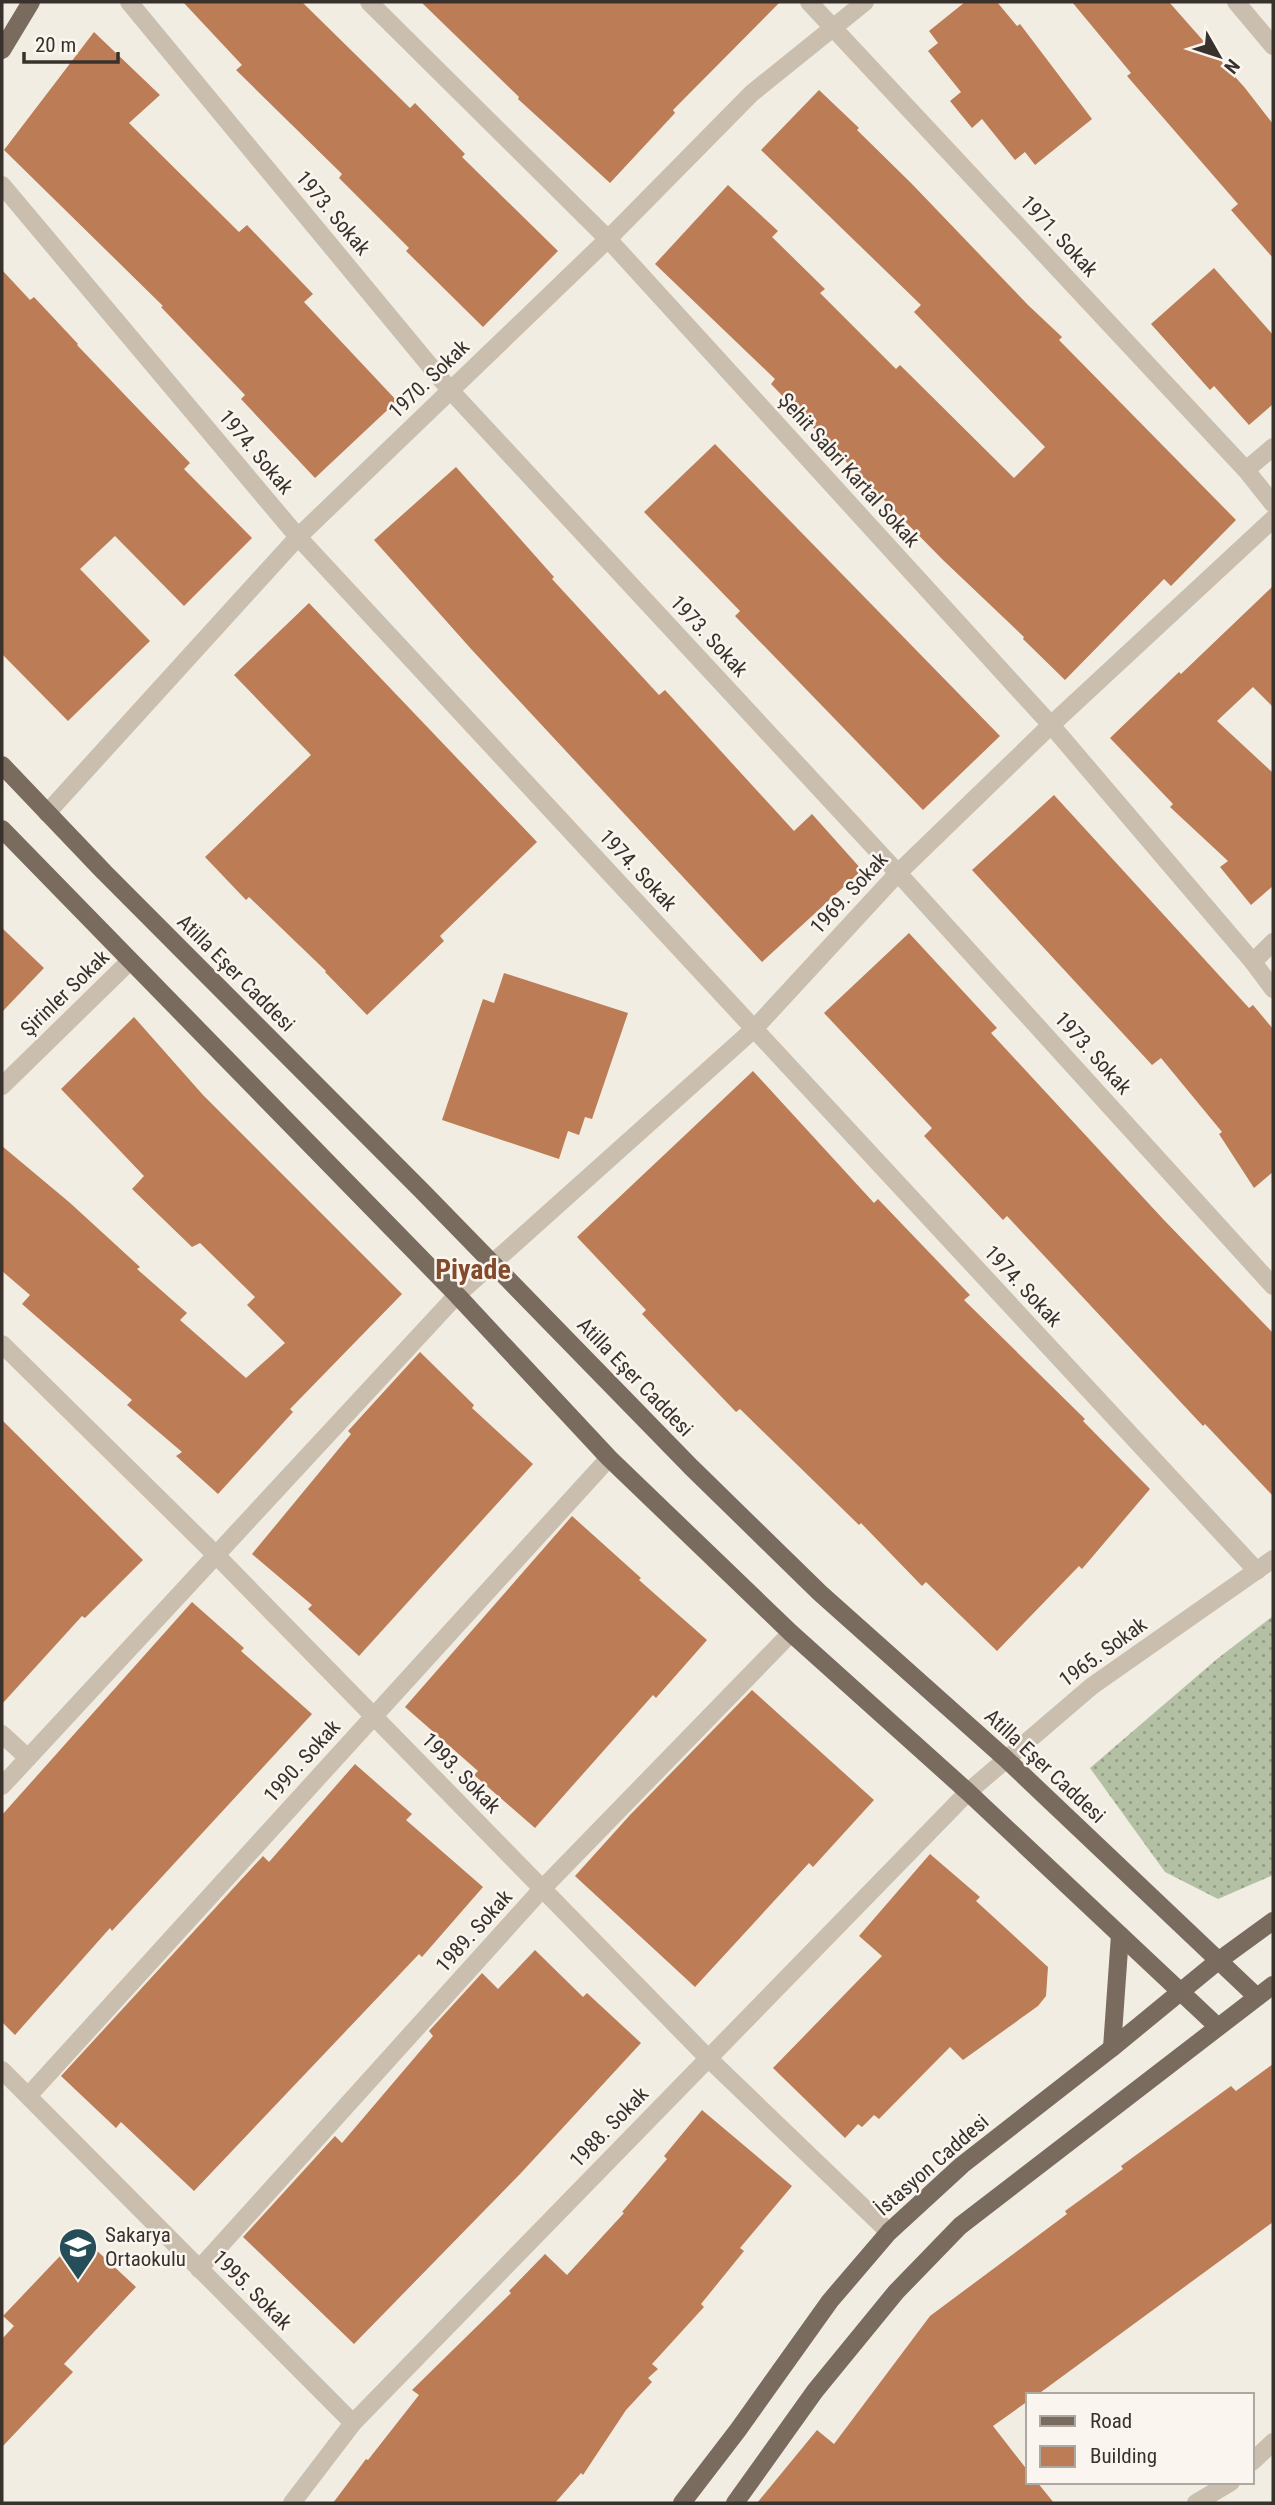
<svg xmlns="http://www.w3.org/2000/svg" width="1275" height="2505" viewBox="0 0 1275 2505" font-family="'Roboto Condensed',sans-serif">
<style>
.grass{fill:url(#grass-dots)}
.building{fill:#bc7c56}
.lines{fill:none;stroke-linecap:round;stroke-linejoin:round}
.minor{stroke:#cabfaf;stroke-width:18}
.major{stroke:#7a6b5f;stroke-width:18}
.labels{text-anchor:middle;stroke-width:5;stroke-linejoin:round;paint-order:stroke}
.street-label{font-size:21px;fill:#39322c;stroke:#faf6ef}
.poi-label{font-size:21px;fill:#39322c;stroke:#faf6ef;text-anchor:start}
.district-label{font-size:28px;font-weight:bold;fill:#824b2c;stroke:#faf6ef}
</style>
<defs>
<pattern id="grass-dots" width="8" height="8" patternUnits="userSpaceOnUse" patternTransform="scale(1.75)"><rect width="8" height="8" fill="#b3c0a3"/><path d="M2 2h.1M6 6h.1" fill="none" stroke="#939d85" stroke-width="1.8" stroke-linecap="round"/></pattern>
</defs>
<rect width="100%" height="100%" fill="#f2ede2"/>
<!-- grass -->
<path class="grass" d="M1273,1616V1875L1218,1899L1165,1872L1090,1768L1217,1659Z"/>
<!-- building -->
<g class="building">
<path d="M183,2H302L410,108L415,103L465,154L462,157L558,251L483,327L406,251L409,248L339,178L342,174L236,70L242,65Z"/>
<path d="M421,2H780L673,110L675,113L610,183L518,99L519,97Z"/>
<path d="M965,2H997L1017,26L1020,24L1092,119L1035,165L1025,152L1015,160L982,119L972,128L950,101L961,92L928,51L938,43L929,31Z"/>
<path d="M1072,2H1169L1245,88L1273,124V258L1231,210L1238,204L1127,76L1131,73Z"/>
<path d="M94,32L160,95L129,123L239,232L247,225L313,294L304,302L397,401L315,478L241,399L245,395L161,307L163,306L4,150Z"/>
<path d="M819,90L859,128L857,130L911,183L1028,305L1062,337L1059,340L1236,520L1171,586L1164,579L1065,680L1023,639L1024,637L943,560L825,440L771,384L775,379L655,264L728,185L778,231L772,237L825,289L820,293L896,369L900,365L1014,478L1045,447L914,312L921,305L761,150Z"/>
<path d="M1214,268L1273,335V404L1249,425L1214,386L1210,390L1151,324Z"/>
<path d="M2,270L30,300L34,297L78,344L77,345L190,463L184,469L252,538L184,606L115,536L80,569L150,641L68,721L2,654Z"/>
<path d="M715,444L1000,736L923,810L735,616L740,611L644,512Z"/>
<path d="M456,467L554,577L552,579L659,695L665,690L794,831L812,814L862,870L762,962L472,650L374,540Z"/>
<path d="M1273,586V707L1253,687L1217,721L1273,773V886L1251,905L1220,867L1228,861L1170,807L1173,804L1110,738L1179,672L1181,674Z"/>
<path d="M309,603L537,842L440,936L444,941L367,1015L325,972L326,971L249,897L246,900L205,857L311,755L234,675Z"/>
<path d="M1054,795L1249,1008L1253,1005L1273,1029V1172L1254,1188L1219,1134L1222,1132L1161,1058L1152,1065L972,870Z"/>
<path d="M2,928L44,968L2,1012Z"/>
<path d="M909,933L997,1028L991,1033L1163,1219L1273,1333V1496L1205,1424L1203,1426L1007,1216L1003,1220L924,1136L932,1128L824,1013Z"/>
<path d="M504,973L628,1013L592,1119L585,1117L579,1135L568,1131L559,1159L442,1120L483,999L494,1003Z"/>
<path d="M134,1017L203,1095L402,1294L290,1409L293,1412L218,1494L176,1456L182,1452L127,1405L132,1400L22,1304L30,1295L2,1271V1146L69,1202L140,1267L137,1269L187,1313L180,1320L246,1378L285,1343L247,1305L255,1297L200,1243L192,1247L132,1189L144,1176L61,1089Z"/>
<path d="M753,1071L874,1203L878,1199L970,1295L964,1300L1085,1419L1083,1421L1150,1489L1082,1569L1079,1566L997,1651L926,1582L922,1586L861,1523L859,1525L740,1409L736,1412L642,1314L646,1310L577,1237Z"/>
<path d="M420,1352L474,1405L472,1408L533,1464L359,1656L308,1609L312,1605L252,1554L351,1434L348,1431Z"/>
<path d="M2,1420L143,1560L85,1618L82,1616L2,1704Z"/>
<path d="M572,1516L641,1578L639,1580L707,1640L656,1698L653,1695L535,1828L474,1775L478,1771L405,1707Z"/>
<path d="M192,1602L244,1648L241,1651L312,1714L112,1931L110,1928L15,2035L2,2022V1815Z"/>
<path d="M752,1690L874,1800L813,1867L809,1863L695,1987L575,1876L630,1815Z"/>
<path d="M355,1764L412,1814L406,1820L483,1887L422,1957L419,1954L194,2191L121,2122L116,2128L61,2076L263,1856L269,1862Z"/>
<path d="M930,1854L980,1897L976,1901L1048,1967L1046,1996L1038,2006L963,2060L950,2047L879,2119L874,2115L862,2127L858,2124L845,2138L773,2068L882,1956L859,1936Z"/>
<path d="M535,1950L583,1997L587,1993L641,2043L521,2173L354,2344L243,2237L335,2136L342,2143L433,2036L429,2031L482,1973L498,1989Z"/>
<path d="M1273,2064V2222L1037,2395H1028V2401L993,2426L1028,2471V2482H1037L1054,2503H757L817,2430L834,2444L930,2316L1067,2214L1065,2211L1123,2169L1121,2166L1231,2086L1236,2091Z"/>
<path d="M702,2110L792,2186L740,2248L744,2251L701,2304L704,2307L652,2364L658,2369L648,2378L652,2382L626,2410L583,2475L581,2473L555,2503H333L366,2459L368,2460L419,2395L412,2390L511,2293L509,2291L545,2254L567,2275L624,2213L622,2212L667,2159L664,2156Z"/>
<path d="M80,2235L136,2287L64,2364L73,2372L2,2447V2339L14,2326L3,2316Z"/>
</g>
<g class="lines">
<!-- minor -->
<g class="minor">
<path d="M129,2L450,390L898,873L1273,1286"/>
<path d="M369,2L608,239L1051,725L1253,962L1273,989"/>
<path d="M809,2L1246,470L1273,504"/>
<path d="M1236,2L1273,46"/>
<path d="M2,185L298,537L1257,1571"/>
<path d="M1246,470L1273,447"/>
<path d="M47,813L298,537L608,239L752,93L865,2"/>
<path d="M1253,962L1273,942"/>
<path d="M2,1086L130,961"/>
<path d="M2,1344L216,1555L708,2058L889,2232"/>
<path d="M2,1734L28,1758"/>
<path d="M2,1786L457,1295L754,1029L898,873L1051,725L1273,519"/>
<path d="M2,2070L353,2423"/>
<path d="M29,2095L609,1458"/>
<path d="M199,2269L542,1889L791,1633"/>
<path d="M1252,2462L1273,2442"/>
<path d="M292,2503L353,2423L968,1792L1092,1686L1273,1559"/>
<path d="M1196,2503L1231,2482"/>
</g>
<!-- major -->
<g class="major">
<path d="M2,50L31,2"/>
<path d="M2,765L104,872L422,1191L691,1467L820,1593L1006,1759L1257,1997"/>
<path d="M2,829L457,1295L609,1458L791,1633L968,1792L1217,2026"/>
<path d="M1112,2048L1120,1935"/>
<path d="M682,2503L738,2430L830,2301L889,2232L962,2165L1112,2048L1218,1961L1273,1921"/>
<path d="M735,2503L815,2391L896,2292L960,2226L1273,1985"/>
</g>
</g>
<!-- icons -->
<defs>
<g id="school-pin" transform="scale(2.0125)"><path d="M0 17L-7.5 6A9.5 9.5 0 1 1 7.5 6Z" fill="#254e58" stroke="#faf6ef"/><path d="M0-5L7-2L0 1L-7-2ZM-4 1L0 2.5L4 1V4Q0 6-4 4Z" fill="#fff"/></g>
</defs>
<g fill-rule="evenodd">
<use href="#school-pin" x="78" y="2247"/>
</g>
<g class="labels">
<!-- street labels -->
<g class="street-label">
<text transform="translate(333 213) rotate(50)" y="7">1973. Sokak</text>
<text transform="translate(1059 236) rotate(47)" y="7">1971. Sokak</text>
<text transform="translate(429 379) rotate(-44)" y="7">1970. Sokak</text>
<text transform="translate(256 452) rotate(50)" y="7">1974. Sokak</text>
<text transform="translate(849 470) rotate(48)" y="7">Şehit Sabri Kartal Sokak</text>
<text transform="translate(709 636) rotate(47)" y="7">1973. Sokak</text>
<text transform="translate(638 870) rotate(47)" y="7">1974. Sokak</text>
<text transform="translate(849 893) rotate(-47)" y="7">1969. Sokak</text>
<text transform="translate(236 973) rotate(45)" y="7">Atilla Eşer Caddesi</text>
<text transform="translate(65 993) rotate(-44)" y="7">Şirinler Sokak</text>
<text transform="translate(1093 1053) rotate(48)" y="7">1973. Sokak</text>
<text transform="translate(1023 1286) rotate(47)" y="7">1974. Sokak</text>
<text transform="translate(635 1377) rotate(46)" y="7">Atilla Eşer Caddesi</text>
<text transform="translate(1103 1652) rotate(-36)" y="7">1965. Sokak</text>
<text transform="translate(302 1761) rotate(-48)" y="7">1990. Sokak</text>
<text transform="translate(1045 1766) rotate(43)" y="7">Atilla Eşer Caddesi</text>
<text transform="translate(461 1773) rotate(46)" y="7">1993. Sokak</text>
<text transform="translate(474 1931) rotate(-48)" y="7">1989. Sokak</text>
<text transform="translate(609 2127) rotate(-46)" y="7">1988. Sokak</text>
<text transform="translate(932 2165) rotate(-41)" y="7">İstasyon Caddesi</text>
<text transform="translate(252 2290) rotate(45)" y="7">1995. Sokak</text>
</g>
<!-- poi labels -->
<g class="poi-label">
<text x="105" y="2242">Sakarya<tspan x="105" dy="24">Ortaokulu</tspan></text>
</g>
<!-- district labels -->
<g class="district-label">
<text x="473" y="1279">Piyade</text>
</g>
</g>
<!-- border -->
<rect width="1275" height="2505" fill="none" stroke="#39322c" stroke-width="7"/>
<!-- legend -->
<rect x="1026" y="2393" width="228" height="91" fill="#faf6ef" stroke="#ada8a1" stroke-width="2"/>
<rect x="1040" y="2416" width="35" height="10" fill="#7a6b5f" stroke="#ada8a1" stroke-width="2"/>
<text x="1090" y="2428" font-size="21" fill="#39322c">Road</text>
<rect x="1040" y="2446" width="35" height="21" fill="#bc7c56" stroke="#ada8a1" stroke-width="2"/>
<text x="1090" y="2463" font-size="21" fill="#39322c">Building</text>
<!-- north arrow -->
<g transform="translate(1219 56) rotate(129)" stroke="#faf6ef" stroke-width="5" paint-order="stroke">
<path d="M0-5L12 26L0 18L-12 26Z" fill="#39322c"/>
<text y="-10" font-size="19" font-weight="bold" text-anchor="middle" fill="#39322c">N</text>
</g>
<!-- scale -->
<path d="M24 52v10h94v-10" fill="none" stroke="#39322c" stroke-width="3.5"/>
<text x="35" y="52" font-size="21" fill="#39322c" stroke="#faf6ef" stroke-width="5" paint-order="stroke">20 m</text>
</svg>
